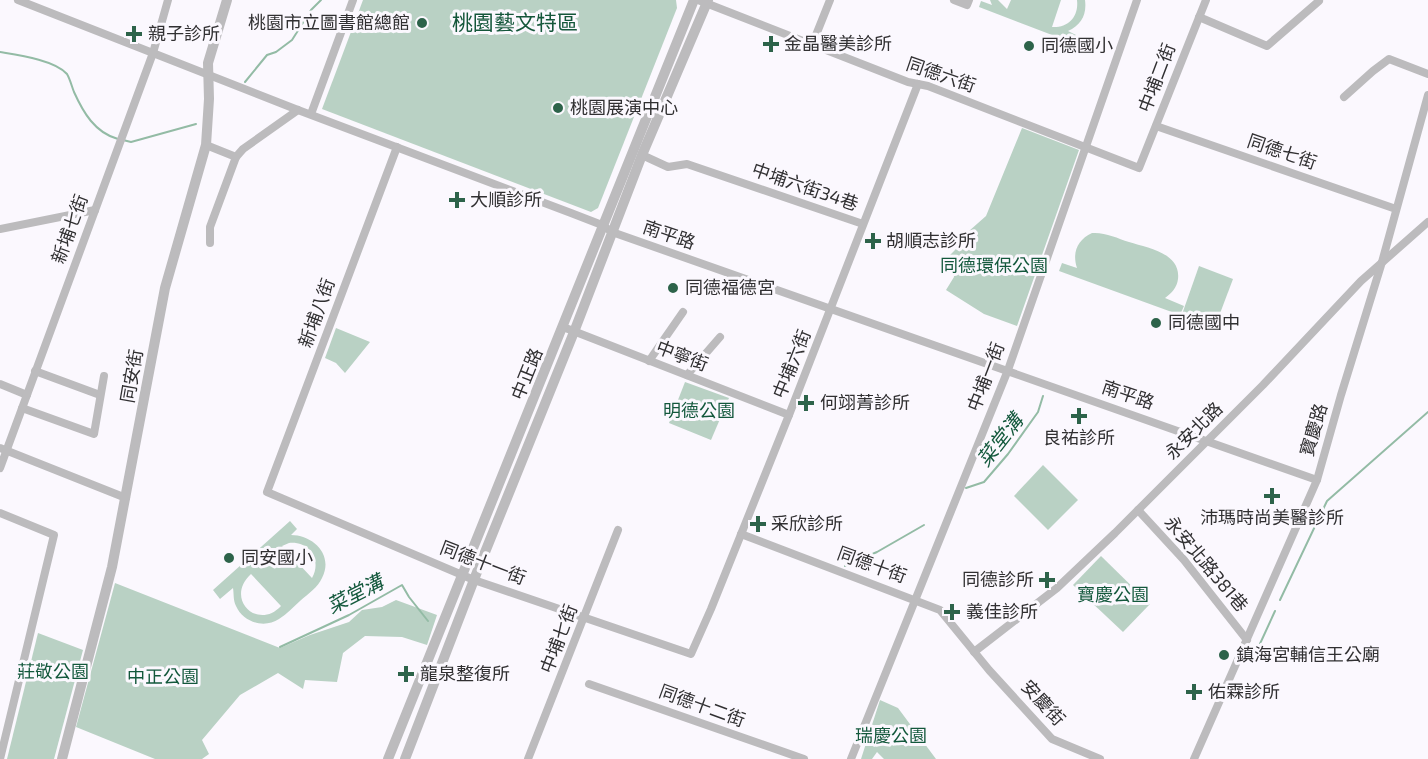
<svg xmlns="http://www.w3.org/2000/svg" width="1428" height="759" viewBox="0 0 1428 759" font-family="'Exo 2','Noto Sans TC',sans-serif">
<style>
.green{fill:#b9d1c4;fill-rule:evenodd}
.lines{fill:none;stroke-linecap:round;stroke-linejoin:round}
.stream{stroke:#93bba5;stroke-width:2}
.minor{stroke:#bcbbbd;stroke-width:8}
.tertiary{stroke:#bcbbbd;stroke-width:10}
.poi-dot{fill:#2d634a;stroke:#fbf8fe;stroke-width:2}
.labels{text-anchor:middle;stroke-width:6;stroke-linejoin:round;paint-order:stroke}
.poi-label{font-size:18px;fill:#313032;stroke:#fbf8fe;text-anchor:start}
.street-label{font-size:18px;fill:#313032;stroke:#fbf8fe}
.park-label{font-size:18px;fill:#13583c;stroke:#fbf8fe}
.water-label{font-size:20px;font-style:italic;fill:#13583c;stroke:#fbf8fe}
.quarter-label{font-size:21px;fill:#14563a;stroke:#fbf8fe}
</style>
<rect width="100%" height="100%" fill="#fbf8fe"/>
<!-- green -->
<g class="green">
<path d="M363,0H676L677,8L598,208L591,212L322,109Z"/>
<path d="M990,0H998L1007,9L1011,0H1061L1052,27C1068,28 1079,17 1077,0H1085C1087,15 1081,25 1068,31L1076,35L1073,43L979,7L981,1L992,5Z"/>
<path d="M1022,128L1079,150L1017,326L984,314L946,290L954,277L953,267L945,260L955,250L969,231L986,216Z"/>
<path d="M1092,233C1105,232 1117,238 1129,242C1148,248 1181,253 1178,279C1177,287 1172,293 1165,298L1184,306L1180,315L1059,271L1062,263L1077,268C1072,253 1077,240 1092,233Z"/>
<path d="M1199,266L1233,279L1213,332L1180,320Z"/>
<path d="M336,328L370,342L345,373L336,363L325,358Z"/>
<path d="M685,382L729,398L711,440L669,423Z"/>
<path d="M1043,465L1078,500L1048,530L1014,496Z"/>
<path d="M290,521L297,529L291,535C313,535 334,555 322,578C318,587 308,594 300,601C293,607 287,614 279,619C264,629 243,622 236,606C233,600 234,594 233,588L220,599L213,590ZM289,543C310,541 322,560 312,578L282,546ZM251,574L281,606C258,631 224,599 251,574Z"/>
<path d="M1101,556L1150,604L1123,632L1073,585Z"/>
<path d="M115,583L280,648L310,635L349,622L362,610L382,607L396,600L437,615L427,645L402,637L365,636L343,653L337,682L305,680L303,689L278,673L240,695L202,740L209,754L202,759H155L76,727Z"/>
<path d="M38,633L83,650L54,759H7Z"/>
<path d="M880,700L898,708L936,759H884L877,752L872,759H861Z"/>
</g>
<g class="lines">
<!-- stream -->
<g class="stream">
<path d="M0,52C18,55 55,60 67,74C70,79 72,87 74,92C83,112 95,133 118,139"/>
<path d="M245,82L267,55L276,52L292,40L311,10L321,0"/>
<path d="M123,140L131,142L196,124"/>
<path d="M966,488L984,482L1008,454L1038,412L1043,396"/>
<path d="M845,566L877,552L924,525"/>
<path d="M1280,600L1327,501L1428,412"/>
<path d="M280,647L349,615L402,585L409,597L428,621"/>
<path d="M1253,659L1275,611"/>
</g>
<!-- minor -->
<g class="minor">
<path d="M18,0L298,110L571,213L602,225L612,232L1317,480"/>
<path d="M698,0L908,82L928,86L1139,168L1206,0"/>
<path d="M954,0L967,5L969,0"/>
<path d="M1199,17L1267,46L1319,1"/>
<path d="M812,45L830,0"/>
<path d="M1344,97L1373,71L1389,59L1428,74"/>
<path d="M311,114L353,0"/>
<path d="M1156,126L1396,209"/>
<path d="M206,145L236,157L210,227V243"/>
<path d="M397,147L267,492L474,580L691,654L711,609L789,415L918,84"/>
<path d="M642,155L668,167L687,164L863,224"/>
<path d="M236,157L243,149L298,110"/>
<path d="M0,229L95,210"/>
<path d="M563,327L789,415"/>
<path d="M649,361L683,312"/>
<path d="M35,371L100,395"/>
<path d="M687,375L720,337"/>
<path d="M0,384L27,395"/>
<path d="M22,408L94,434L104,376"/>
<path d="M0,448L126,498"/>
<path d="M0,468L153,53L168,0"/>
<path d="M1138,510L1184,560L1247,640"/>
<path d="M0,513L54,535L0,759"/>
<path d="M741,534L940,610L989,670L1052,739L1100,759"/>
<path d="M974,652L1057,588L1115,533L1263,385L1361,281L1428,222"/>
<path d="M589,684L804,759"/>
<path d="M528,759L618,530"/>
<path d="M851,759L1008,370L1137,0"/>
<path d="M1194,759L1317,480L1341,395L1382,262L1428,95"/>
</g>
<!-- tertiary -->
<g class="tertiary">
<path d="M62,759L112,567L165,288L206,145L209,99L208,63L227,0"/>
<path d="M388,759L694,0"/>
<path d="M405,759L477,572L574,332L642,155L708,0"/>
</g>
</g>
<!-- markers -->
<g class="poi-dot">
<circle cx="422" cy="23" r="6"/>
<path d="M131 25h6v6h6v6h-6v6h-6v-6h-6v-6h6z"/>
<path d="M768 35h6v6h6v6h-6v6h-6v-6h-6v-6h6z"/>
<circle cx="1029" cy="46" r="6"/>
<circle cx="558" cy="108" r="6"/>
<path d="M454 191h6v6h6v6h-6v6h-6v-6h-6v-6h6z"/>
<path d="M870 232h6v6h6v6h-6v6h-6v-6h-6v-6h6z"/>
<circle cx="673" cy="288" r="6"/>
<circle cx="1156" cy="323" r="6"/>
<path d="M803 394h6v6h6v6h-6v6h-6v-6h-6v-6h6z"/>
<path d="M1076 407h6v6h6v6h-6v6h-6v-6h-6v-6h6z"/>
<path d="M1269 487h6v6h6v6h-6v6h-6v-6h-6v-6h6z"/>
<path d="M755 515h6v6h6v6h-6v6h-6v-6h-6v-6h6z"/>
<circle cx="229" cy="558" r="6"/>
<path d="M1044 571h6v6h6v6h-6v6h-6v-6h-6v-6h6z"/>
<path d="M949 603h6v6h6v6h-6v6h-6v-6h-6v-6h6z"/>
<circle cx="1224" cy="655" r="6"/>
<path d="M403 665h6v6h6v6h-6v6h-6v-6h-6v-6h6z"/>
<path d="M1191 683h6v6h6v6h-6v6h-6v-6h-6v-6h6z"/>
</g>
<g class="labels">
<!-- poi labels -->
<g class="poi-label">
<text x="410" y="29" text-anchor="end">桃園市立圖書館總館</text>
<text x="148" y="40">親子診所</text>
<text x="784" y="50">金晶醫美診所</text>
<text x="1041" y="52">同德國小</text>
<text x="570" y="114">桃園展演中心</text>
<text x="470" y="206">大順診所</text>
<text x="886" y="247">胡順志診所</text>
<text x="685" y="294">同德福德宮</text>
<text x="1168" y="329">同德國中</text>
<text x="820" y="409">何翊菁診所</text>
<text x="1079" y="444" text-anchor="middle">良祐診所</text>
<text x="1272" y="524" text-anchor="middle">沛瑪時尚美醫診所</text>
<text x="771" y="530">采欣診所</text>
<text x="241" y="564">同安國小</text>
<text x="1034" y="586" text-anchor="end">同德診所</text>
<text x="966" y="618">義佳診所</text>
<text x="1236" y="661">鎮海宮輔信王公廟</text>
<text x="420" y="680">龍泉整復所</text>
<text x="1208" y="698">佑霖診所</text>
</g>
<!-- street labels -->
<g class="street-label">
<text transform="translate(941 75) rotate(19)" y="6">同德六街</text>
<text transform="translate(1157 78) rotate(-69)" y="6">中埔二街</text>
<text transform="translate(1282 152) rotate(19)" y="6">同德七街</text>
<text transform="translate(805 187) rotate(19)" y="6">中埔六街34巷</text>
<text transform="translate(70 229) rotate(-70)" y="6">新埔七街</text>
<text transform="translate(669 235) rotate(19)" y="6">南平路</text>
<text transform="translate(317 313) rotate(-70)" y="6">新埔八街</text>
<text transform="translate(682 356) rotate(21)" y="6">中寧街</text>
<text transform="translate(792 364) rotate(-68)" y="6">中埔六街</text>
<text transform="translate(527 374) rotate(-68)" y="6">中正路</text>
<text transform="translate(132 376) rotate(-80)" y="6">同安街</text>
<text transform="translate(986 377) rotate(-69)" y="6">中埔一街</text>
<text transform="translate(1128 395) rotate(19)" y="6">南平路</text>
<text transform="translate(1314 430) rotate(-74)" y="6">寶慶路</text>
<text transform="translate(1194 431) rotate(-45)" y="6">永安北路</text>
<text transform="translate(483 563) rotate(21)" y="6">同德十一街</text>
<text transform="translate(1206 564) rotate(50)" y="6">永安北路381巷</text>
<text transform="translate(872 565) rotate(20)" y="6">同德十街</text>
<text transform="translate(559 639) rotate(-69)" y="6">中埔七街</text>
<text transform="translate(1043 703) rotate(47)" y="6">安慶街</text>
<text transform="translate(702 706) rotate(20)" y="6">同德十二街</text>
</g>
<!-- park labels -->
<g class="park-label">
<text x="994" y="272">同德環保公園</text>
<text x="699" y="417">明德公園</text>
<text x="1113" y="601">寶慶公園</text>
<text x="53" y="678">莊敬公園</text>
<text x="163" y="683">中正公園</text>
<text x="891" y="742">瑞慶公園</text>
</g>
<!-- water labels -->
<g class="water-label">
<text transform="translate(1000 440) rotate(-52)" y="7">菜堂溝</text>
<text transform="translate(355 594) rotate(-27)" y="7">菜堂溝</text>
</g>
<!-- quarter labels -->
<g class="quarter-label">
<text x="515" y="30">桃園藝文特區</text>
</g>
</g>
</svg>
